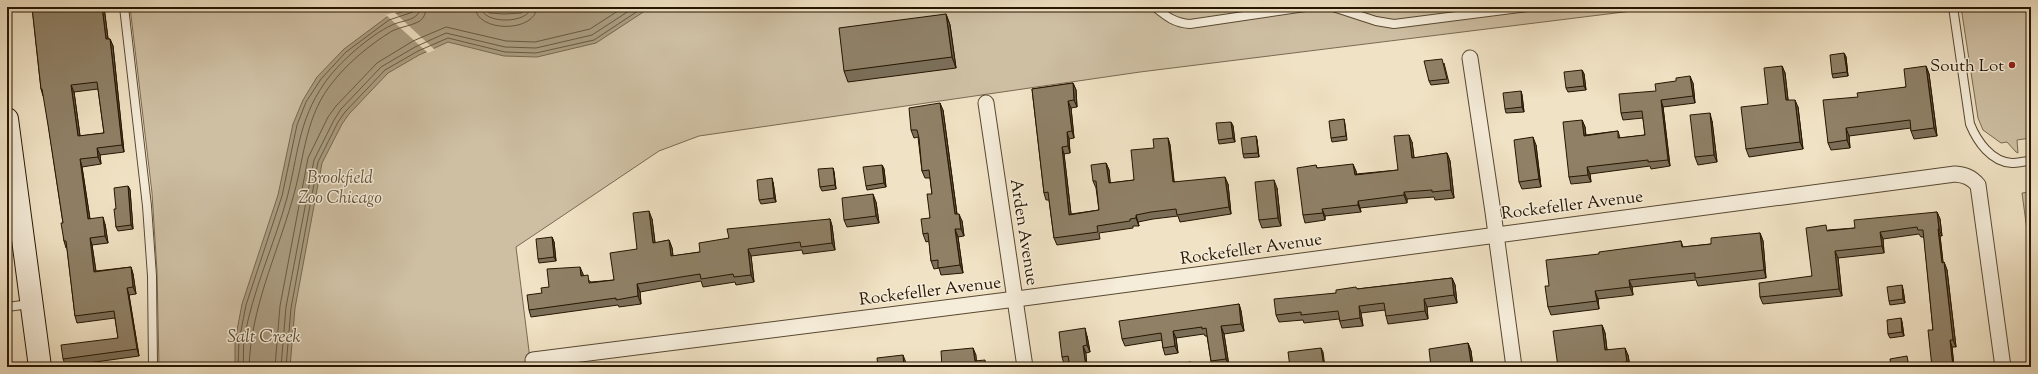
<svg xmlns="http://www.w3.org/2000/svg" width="2038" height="374" viewBox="0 0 2038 374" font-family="'Sorts Mill Goudy',serif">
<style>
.green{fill:#cebfa3;stroke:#7a6a52}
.water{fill:#ab9d82;stroke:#76674e}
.pier{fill:#f0e2c4}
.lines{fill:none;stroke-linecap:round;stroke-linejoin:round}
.shore{stroke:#685a42;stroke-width:1}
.lane-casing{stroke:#584932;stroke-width:10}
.street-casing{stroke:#584932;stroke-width:17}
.secondary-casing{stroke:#261601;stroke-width:24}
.lane{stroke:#f5ecd9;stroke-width:8}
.street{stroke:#f5ecd9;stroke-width:15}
.secondary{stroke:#f5ecd9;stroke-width:22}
.wall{fill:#7b6e58;stroke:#261601;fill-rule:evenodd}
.shaded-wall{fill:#645a47;stroke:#261601}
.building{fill:#8f8066;stroke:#261601;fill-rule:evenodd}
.poi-dot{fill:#8f2418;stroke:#f5ecd9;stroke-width:1.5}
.labels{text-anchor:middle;stroke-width:3;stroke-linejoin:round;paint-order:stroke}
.poi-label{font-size:17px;fill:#261601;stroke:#f5ecd9;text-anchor:end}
.park-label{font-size:17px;font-style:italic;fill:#61513a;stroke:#f5ecd9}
.street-label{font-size:17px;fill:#261601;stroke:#f5ecd9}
.water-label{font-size:18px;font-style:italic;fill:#5b4c35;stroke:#f5ecd9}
</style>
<rect width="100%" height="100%" fill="#f0e2c4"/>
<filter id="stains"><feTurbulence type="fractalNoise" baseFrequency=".005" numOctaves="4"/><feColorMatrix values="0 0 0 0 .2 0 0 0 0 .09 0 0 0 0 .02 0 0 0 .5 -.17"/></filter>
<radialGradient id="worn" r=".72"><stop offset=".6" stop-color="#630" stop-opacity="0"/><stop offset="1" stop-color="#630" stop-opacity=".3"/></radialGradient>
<!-- green -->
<g class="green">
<path d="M130,7H1664L1140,72L699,136L659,151L516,247L531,367H159L157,271L152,193Z"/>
<path d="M1961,7H2031V138L2017,140L2018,153L2016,152L2007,142L2001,143L1983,130L1978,118Z"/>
<path d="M2031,192V260L2022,193Z"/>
</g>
<!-- water -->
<path class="water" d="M416,7H474L504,10L536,7H651L596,43L537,57L504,56L448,42L419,55L388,73L349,114L342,124L322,163L295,308L290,367H235V341L242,304L278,195L293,124L303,100L317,77L344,49L387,17Z"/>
<!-- pier -->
<path class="pier" d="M394,12L435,50L428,53L386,15Z"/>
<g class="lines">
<!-- shore -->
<g class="shore">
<path d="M475,7C476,33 536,33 537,7"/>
<path d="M481,7C482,25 530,24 531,7"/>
<path d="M486,7L489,13L504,14L522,13L526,7"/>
<path d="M238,367L239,341L246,305L282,196L297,125L306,102L321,79L346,52L389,20L413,12L415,7"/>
<path d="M243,367C244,358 243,349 244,340C252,291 274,246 287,198C298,156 298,121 324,84C337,64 370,35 392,25C402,20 420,21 420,7"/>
<path d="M249,367C251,308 276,257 292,201C304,162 304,121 329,87C345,65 369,45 392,31C400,27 410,26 418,22C424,19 426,13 426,7"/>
<path d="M275,367L280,306L308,158L328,117L336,106L377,63L413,41L446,27L506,41L535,42L590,29L624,7"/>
<path d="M281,367L286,307L314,160L334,120L341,109L381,67L415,47L446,33L505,47L536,48L592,35L635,7"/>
<path d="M286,367L291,308L318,162L338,122L345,112L385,70L418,51L448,38L505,52L536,53L594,40L644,7"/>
</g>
<!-- lane casing -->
<g class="lane-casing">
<g id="lane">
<path d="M124,7L147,206L152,276L153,367"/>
<path d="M1155,7C1167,17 1175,23 1190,24L1305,7"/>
<path d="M1333,7L1376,21L1394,24L1527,7"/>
<path d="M1953,7L1970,124C1977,141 1991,162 2012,163C2018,163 2025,161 2031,161"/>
<path d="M7,307L30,304"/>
</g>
</g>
<!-- street casing -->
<g class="street-casing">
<g id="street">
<path d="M1470,58L1493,212L1514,367"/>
<path d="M986,103L1025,367"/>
<path d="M533,360L1016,299L1955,174C1965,175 1971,177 1978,185L2003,367"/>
</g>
</g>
<!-- secondary casing -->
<g class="secondary-casing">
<path id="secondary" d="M7,119L40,367"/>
</g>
<!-- lane -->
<use href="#lane" class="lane"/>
<!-- street -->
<use href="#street" class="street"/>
<!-- secondary -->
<use href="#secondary" class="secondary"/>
</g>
<!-- wall -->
<g class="wall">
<path d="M32,7H104L108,39H110L113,46L124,152L100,155L101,164L82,167L90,219L105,224L108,243L92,245L96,271L131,267L133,274L136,294L129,295L139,356L66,366L63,359L118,338L115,318L77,323L75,316L67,248H66L64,241L63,223L44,96H43L41,89ZM98,89L104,133L80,136L74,92Z"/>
<path d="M946,14L950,25L956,68L848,82L844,71Z"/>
<path d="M1844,53L1846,57L1848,76L1833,78L1832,74Z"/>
<path d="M1444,63L1449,83L1431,85L1429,81Z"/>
<path d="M1782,66L1785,73L1788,100L1798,107L1803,149L1749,157L1746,149L1768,104Z"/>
<path d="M1926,66L1929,74L1937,136L1914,139L1911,131V128L1849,136L1850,148L1831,150L1828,143L1858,97L1906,87Z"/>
<path d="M1582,70L1584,74L1586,90L1568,92L1566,88Z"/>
<path d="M1073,83L1076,90L1077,107L1071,108L1074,138L1069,139L1070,153L1064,154L1071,214L1099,210L1096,188L1093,181L1106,163L1109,170L1110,183L1134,180L1154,148L1168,138L1170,145L1174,182L1228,184L1231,214L1180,222L1178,216L1153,219L1138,222L1139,226H1133V228L1099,233L1100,239L1057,245L1054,238L1049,200H1046L1044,193L1032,89Z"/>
<path d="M1693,83L1695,103L1663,107L1670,166L1651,169L1650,166L1590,174L1591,182L1571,184L1569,177L1582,120L1585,127L1586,135L1618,131L1620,138L1645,135L1643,118L1623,120L1621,113Z"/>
<path d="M1521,91L1522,95L1524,112L1506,113L1505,109Z"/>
<path d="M943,110L957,214L962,221L964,236L958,237L963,273L941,275L939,268L934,269L931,261L929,241L926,242L923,234L930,218L932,194L930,178H925L922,171L918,137L914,138L911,130Z"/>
<path d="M1344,119L1345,124L1347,140L1332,142L1331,138Z"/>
<path d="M1712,121L1717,162L1698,165L1695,157Z"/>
<path d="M1231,122L1233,126L1235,142L1219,144L1218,140Z"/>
<path d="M1256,136L1257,140L1259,157L1244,158L1243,154Z"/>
<path d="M1412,142L1414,158L1447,153L1450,161L1454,198L1435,200L1434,197L1407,199V203L1360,208L1361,212L1325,216V220L1305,223L1303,215L1316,165L1317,168L1356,171V174L1398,170Z"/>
<path d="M1536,145L1541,187L1522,189L1519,182Z"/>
<path d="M882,165L884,169L886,187L867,190L866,186Z"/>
<path d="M833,168L834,172L836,189L822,191L820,187Z"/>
<path d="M773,182L776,202L761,204L759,200Z"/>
<path d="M128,186L130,190L133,229L118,231L116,227V209Z"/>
<path d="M1277,188L1281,226L1262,228L1259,220Z"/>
<path d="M876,202L879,223L847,227L844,220Z"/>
<path d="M1937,212L1940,219L1942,236H1940L1943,263L1944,262L1947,270L1956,347H1952L1954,367H1932L1933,330L1924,237H1921L1919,234L1883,239L1884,253L1838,258L1842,296L1763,304L1760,297L1812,276L1828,230L1855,228Z"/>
<path d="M652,219L655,243L669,240L672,248L673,256L700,252L729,238L830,219L832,226L835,250L803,254L802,250L751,256L754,282L736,285L735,282L703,287L701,281L640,292L641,304L619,307L618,305L531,317L529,310L542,293L549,287L583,274V276L591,282L614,280L637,249Z"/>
<path d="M1760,233L1763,241L1766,278L1698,286L1696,280L1632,287L1633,295L1598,299L1599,309L1551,315L1548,307L1549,286L1599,254L1681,241L1683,247L1711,244Z"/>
<path d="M552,237L554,242L556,261L539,263L538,259Z"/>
<path d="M1452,278L1455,285L1457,303L1427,307L1428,319L1388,324L1386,316L1385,310L1361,313L1363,326L1342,328L1339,319L1304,323L1303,320L1279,322L1276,315L1336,293L1357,289Z"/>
<path d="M1903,289L1905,303L1890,305L1889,301Z"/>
<path d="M1239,304L1241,311L1244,331L1224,334L1229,366L1213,367L1211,361L1207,336H1205L1204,334L1176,338L1178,353L1165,355L1163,348L1162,340L1125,346L1122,339Z"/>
<path d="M1901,318L1902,322L1904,336L1890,338L1888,334Z"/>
<path d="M1602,325L1605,333L1607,350L1628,355L1630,367H1558Z"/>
<path d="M1087,336L1090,352L1086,353L1070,363L1064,364L1062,357Z"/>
<path d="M1468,343L1471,351L1473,367H1431Z"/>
</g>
<!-- shaded-wall -->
<g class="shaded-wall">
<path d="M102,7H104L109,46L106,39Z"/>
<path d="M946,14L950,25L956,68L952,57Z"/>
<path d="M110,39L113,46L124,152L122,145Z"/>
<path d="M1844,53L1846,57L1848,76L1847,72Z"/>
<path d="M1782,66L1785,73L1789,108L1786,100Z"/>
<path d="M1926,66L1929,74L1937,136L1934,128Z"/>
<path d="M1582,70L1584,74L1586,90L1584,86Z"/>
<path d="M1690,76L1693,83L1695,103L1693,96Z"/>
<path d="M1073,83L1076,90L1077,107L1074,100Z"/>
<path d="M71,85L74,92L81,143L78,136Z"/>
<path d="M1521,91L1522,95L1524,112L1522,107Z"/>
<path d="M1661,100L1663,107L1670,166L1668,160Z"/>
<path d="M1795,100L1798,107L1803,149L1800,142Z"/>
<path d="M1068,101L1071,108L1074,138L1072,131Z"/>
<path d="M940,103L943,110L958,222L955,214Z"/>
<path d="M1710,113L1712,121L1717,162L1714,155Z"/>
<path d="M1582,120L1585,127L1586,142L1584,136Z"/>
<path d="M1231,122L1233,126L1235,142L1233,138Z"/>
<path d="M1846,128L1849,136L1850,148L1847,140Z"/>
<path d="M1067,132L1069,139L1070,153L1068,146Z"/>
<path d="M1409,135L1412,142L1415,165L1412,158Z"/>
<path d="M1256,136L1257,140L1259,157L1258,153Z"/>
<path d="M1533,137L1536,145L1541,187L1539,179Z"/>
<path d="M1168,138L1170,145L1175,189L1173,182Z"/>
<path d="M1062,147L1064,154L1072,222L1069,215Z"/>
<path d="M97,148L100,155L101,164L98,157Z"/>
<path d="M1447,153L1450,161L1454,198L1451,190Z"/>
<path d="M80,159L82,167L91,226L88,219Z"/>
<path d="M1106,163L1109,170L1111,190L1109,183Z"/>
<path d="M1353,164L1356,171L1357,182L1355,175Z"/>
<path d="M882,165L884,169L886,187L884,183Z"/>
<path d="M1587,167L1590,174L1591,182L1588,175Z"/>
<path d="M833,168L834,172L836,189L835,185Z"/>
<path d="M1225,177L1228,184L1231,214L1229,207Z"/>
<path d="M772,178L773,182L776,202L774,198Z"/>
<path d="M1274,180L1277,188L1281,226L1278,218Z"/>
<path d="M128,186L130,190L133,229L131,225Z"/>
<path d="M1404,192L1407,199V203L1404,195Z"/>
<path d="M873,194L876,202L879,223L876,216Z"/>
<path d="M1358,201L1360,208L1361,212L1358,205Z"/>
<path d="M1322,209L1325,216V220L1323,213Z"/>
<path d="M649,211L652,219L656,250L653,243Z"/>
<path d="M1937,212L1940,219L1942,236L1939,229Z"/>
<path d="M959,214L962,221L964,236L961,229Z"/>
<path d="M1136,215L1138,222L1139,226L1136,218Z"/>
<path d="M103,217L105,224L108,243L105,236Z"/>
<path d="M830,219L832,226L835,250L832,243Z"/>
<path d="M955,229L958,237L963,273L960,265Z"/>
<path d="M1938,229L1940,236L1944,270L1942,263Z"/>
<path d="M1880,232L1883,239L1884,253L1882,246Z"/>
<path d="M1760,233L1763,241L1766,278L1764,270Z"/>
<path d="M552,237L554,242L556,261L554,257Z"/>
<path d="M90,238L92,245L97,279L94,272Z"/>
<path d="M669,240L672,248L674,264L671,256Z"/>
<path d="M748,249L751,256L754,282L751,275Z"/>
<path d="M1835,251L1838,258L1842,296L1839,289Z"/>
<path d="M1944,262L1947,270L1956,347L1953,340Z"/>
<path d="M131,267L133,274L136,294L133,287Z"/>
<path d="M580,267L583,274L584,284L581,276Z"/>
<path d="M1452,278L1455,285L1457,303L1454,295Z"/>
<path d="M1629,280L1632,287L1633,295L1630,287Z"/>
<path d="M637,284L640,292L641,304L638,296Z"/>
<path d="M1902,285L1903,289L1905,303L1903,299Z"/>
<path d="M127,288L129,295L139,356L137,349Z"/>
<path d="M1595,291L1598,299L1599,309L1597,301Z"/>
<path d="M1424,299L1427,307L1428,319L1425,311Z"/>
<path d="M1239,304L1241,311L1244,331L1241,324Z"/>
<path d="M1359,306L1361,313L1363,326L1360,318Z"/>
<path d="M1901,318L1902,322L1904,336L1902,332Z"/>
<path d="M1602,325L1605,333L1608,358L1605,350Z"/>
<path d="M1221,326L1224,334L1229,366L1226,359Z"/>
<path d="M1085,328L1087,336L1090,352L1087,345Z"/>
<path d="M1173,331L1176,338L1178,353L1175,346Z"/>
<path d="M1950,340L1952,347L1954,367H1953Z"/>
<path d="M1468,343L1471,351L1473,367H1472L1471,363Z"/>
<path d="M1083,346L1086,353L1087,367H1086Z"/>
<path d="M973,348L976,355L977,367L975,361Z"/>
<path d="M1321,348L1323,352L1325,367H1324Z"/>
<path d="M1625,348L1628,355L1630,367L1627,362Z"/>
<path d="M903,355L906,363V367H904Z"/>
</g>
<!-- building -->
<g class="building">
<path d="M32,7H102L106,39H110L122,145L97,148L98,157L80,159L88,219L103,217L105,236L90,238L94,272L131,267L133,287L127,288L137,349L63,359L61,345L118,338L114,311L75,316L66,241H64L61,223H63L48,125L42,89H41ZM97,82L104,133L78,136L71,85Z"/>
<path d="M946,14L952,57L844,71L839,28Z"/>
<path d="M1844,53L1847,72L1832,74L1830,55Z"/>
<path d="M1442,59L1447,79L1429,81L1424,61Z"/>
<path d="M1782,66L1786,100H1795L1800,142L1746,149L1741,107L1768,104L1764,68Z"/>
<path d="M1926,66L1934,128L1911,131L1910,120L1846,128L1847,140L1828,143L1823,100L1858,97L1857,93L1906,87L1904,69Z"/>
<path d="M1582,70L1584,86L1566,88L1564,72Z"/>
<path d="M1690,76L1693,96L1661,100L1668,160L1648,162V160L1587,167L1588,175L1569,177L1563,122L1582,120L1584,136L1618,131V138L1645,135L1642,111L1621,113L1619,94L1656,91L1655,84L1676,81V78Z"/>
<path d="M1073,83L1074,100L1068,101L1072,131L1067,132L1068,146L1062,147L1069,215L1099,210L1096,181H1093L1091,165L1106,163L1109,183L1134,180L1131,150L1154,148L1153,139L1168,138L1173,182L1225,177L1229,207L1177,215L1176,209L1151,212L1136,215V218L1130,219V221L1097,226L1098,232L1054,238L1048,192L1044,193L1032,89Z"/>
<path d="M1521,91L1522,107L1505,109L1503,93Z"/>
<path d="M940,103L955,214H959L961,229H955L960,265L938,268V260L931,261L928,233L923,234L921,219L930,218L927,194H932L929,170L922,171L919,138L917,130H911L909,108Z"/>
<path d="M1710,113L1714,155L1695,157L1690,115Z"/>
<path d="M1344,119L1346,136L1331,138L1329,121Z"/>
<path d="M1231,122L1233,138L1218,140L1216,123Z"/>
<path d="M1409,135L1412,158L1447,153L1451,190L1432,192V190L1404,192V195L1358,201V205L1322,209L1323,213L1303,215L1297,168L1316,165L1317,168L1353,164L1355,175L1398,170L1394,136Z"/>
<path d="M1256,136L1258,153L1243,154L1241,138Z"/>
<path d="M1533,137L1539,179L1519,182L1514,140Z"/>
<path d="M882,165L884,183L866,186L863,167Z"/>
<path d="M833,168L835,185L820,187L818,169Z"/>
<path d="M772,178L774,198L759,200L757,180Z"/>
<path d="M1274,180L1278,218L1259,220L1255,182Z"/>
<path d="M128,186L131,225L116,227L114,209H116L114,188Z"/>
<path d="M873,194L876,216L844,220L842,198Z"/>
<path d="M649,211L653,243L669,240L671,256L700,252L699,243L729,238L727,229L830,219L832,243L801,247L800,242L748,249L751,275L734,277L733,274L701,279L700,274L637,284L638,296L616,300V298L529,310L527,295L542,293L541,288L549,287L547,269L580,267L581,276L588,275L589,283L614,280L610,253L637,249L633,213Z"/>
<path d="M1937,212L1939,229H1938L1942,263L1944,262L1953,340H1950L1953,367H1932L1928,330H1933L1923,230H1918L1917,227L1880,232L1882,246L1835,251L1839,289L1760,297L1759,283L1812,276L1806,228L1826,225L1827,231L1855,228L1854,220Z"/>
<path d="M1760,233L1764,270L1695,278V273L1629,280L1630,287L1595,291L1597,301L1548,307L1545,286H1549L1546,260L1599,254V252L1681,241L1682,247L1711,244V238Z"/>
<path d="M552,237L554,257L538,259L536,239Z"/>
<path d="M1452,278L1454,295L1424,299L1425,311L1386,316L1384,303L1359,306L1360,318L1340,321L1338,311L1301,315V312L1276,315L1274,299L1336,293V290L1356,287L1357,289Z"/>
<path d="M1902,285L1903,299L1889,301L1887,287Z"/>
<path d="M1239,304L1241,324L1221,326L1226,359L1211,361L1206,328L1202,329V327L1173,331L1175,346L1163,348L1161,333L1122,339L1119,321Z"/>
<path d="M1901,318L1902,332L1888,334L1887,320Z"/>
<path d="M1602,325L1605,350L1625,348L1627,362L1592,365V367H1558L1553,331Z"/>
<path d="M1085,328L1087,345L1083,346L1086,367H1070L1068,356L1062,357L1059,332Z"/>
<path d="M1468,343L1471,363H1467L1468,367H1431L1429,349Z"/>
<path d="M973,348L975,361L985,360L986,367H942L941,351Z"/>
<path d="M1321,348L1324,367H1290L1288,352Z"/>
<path d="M903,355L904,367H878L877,358Z"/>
<path d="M1907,356L1909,367H1891L1890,359Z"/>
<path d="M1191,362L1192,367H1176V364Z"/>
</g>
<!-- markers -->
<circle class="poi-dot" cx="2012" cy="65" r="4"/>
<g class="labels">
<!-- poi labels -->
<g class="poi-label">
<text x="2004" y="71">South Lot</text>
</g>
<!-- park labels -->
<g class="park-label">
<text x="340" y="183">Brookfield<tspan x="340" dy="20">Zoo Chicago</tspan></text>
</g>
<!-- street labels -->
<g class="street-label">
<text transform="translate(1572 204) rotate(-7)" y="6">Rockefeller Avenue</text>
<text transform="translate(1025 232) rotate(81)" y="6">Arden Avenue</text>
<text transform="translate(1251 248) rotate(-8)" y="6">Rockefeller Avenue</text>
<text transform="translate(930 290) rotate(-7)" y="6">Rockefeller Avenue</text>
</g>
<!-- water labels -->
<g class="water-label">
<text x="264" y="342">Salt Creek</text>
</g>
</g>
<!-- margin -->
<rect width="2038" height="374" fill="none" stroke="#f0e2c4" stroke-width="24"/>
<rect x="8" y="8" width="2022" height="358" fill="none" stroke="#261601" stroke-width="2"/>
<rect x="12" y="12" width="2014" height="350" fill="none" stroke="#261601"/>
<rect width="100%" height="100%" filter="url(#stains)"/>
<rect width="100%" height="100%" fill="url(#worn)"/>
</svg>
